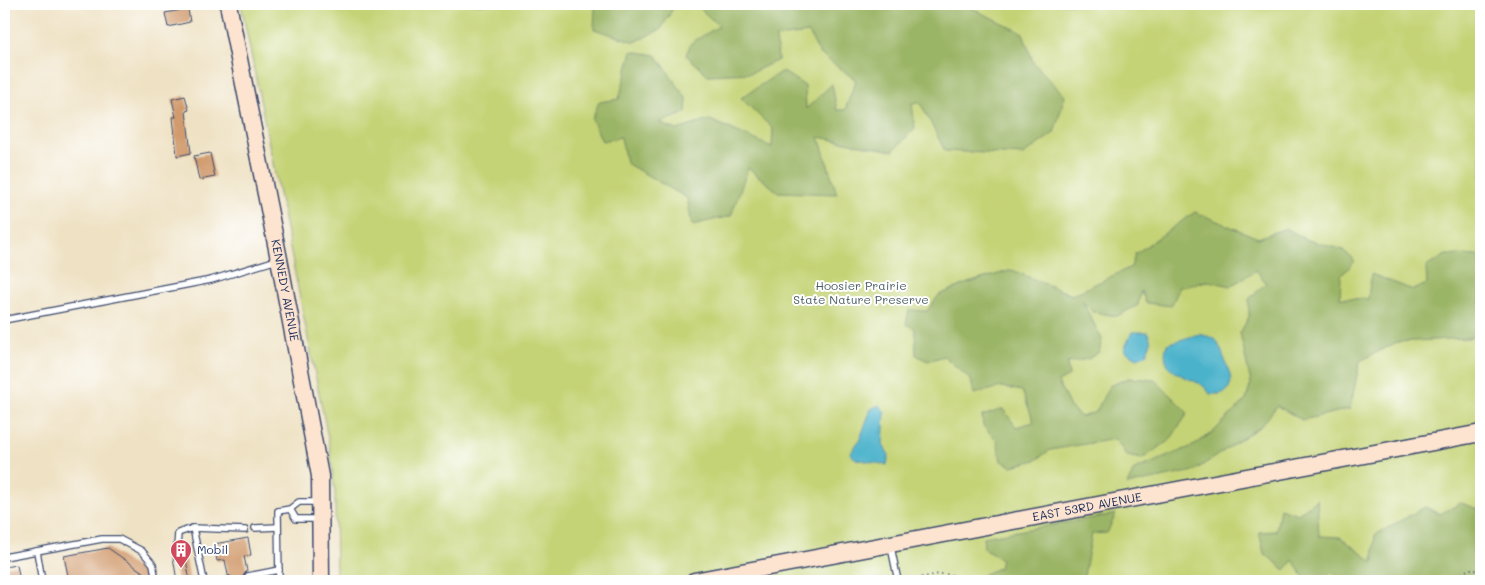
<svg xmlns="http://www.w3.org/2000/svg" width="1485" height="585" viewBox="0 0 1485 585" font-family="Mali,sans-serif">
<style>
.green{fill:#c4d375;stroke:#70816a}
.forest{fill:#9bb566;stroke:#5b7262}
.water{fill:#4cb2cb;stroke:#347094}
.building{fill:#d19b6e}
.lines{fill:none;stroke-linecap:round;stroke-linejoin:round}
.lane-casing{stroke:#3b4a6d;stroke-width:8}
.secondary-casing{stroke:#3b4a6d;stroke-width:19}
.path{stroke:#3b4a6d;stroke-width:2;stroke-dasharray:1 4;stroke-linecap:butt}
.lane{stroke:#fff;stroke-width:5.5}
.secondary{stroke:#fde4d0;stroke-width:16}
.labels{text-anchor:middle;stroke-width:4;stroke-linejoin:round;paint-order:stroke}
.park-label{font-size:12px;fill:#4e6065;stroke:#fff}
.street-label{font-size:12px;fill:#1b2f5e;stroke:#fff}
.poi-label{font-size:12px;fill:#1b2f5e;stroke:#fff;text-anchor:start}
</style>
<rect width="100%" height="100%" fill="#fff"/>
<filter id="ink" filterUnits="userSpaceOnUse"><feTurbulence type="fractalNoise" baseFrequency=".02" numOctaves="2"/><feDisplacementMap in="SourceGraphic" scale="10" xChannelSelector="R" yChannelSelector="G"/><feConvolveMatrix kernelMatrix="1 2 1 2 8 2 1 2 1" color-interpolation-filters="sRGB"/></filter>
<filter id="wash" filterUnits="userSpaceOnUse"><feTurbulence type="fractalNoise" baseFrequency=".0096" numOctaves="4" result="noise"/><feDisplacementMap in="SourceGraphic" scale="20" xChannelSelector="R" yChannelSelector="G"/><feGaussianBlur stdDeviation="1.12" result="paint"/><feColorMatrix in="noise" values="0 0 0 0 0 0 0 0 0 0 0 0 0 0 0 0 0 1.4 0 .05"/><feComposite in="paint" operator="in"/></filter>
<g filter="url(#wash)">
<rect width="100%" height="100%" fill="#efe2c4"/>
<!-- green -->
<path class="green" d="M241,4H1481V581H336L335,494L330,448Z"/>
<!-- forest -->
<g class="forest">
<path d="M602,4H674L675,5L661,29L635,42L594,29L595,8Z"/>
<path d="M695,4H963L1023,33L1033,62L1065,96L1054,133L1023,155L945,151L920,102L912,103L915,128L893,151L819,137L837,194L778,192L748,168L731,216L692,225L687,198L626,163L621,137L602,141L592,119L599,102L619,99L632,51L656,55L687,99L686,113L659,123L677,130L710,120L772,147L773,129L741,98L782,71L805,86L806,109L832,84L837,110H845L856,80L819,53L809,33L776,37L778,60L751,73L708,75L686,55L691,43L719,26Z"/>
<path d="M1195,212L1258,238L1286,228L1305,239L1343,250L1355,261L1341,276L1340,298L1368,299L1371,274L1413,290L1427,284L1426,267L1446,255L1481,256V333L1468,338L1397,342L1360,361L1350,409L1302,420L1277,406L1262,425L1194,471L1127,485L1134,470L1195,445L1214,431L1246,400L1251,383L1240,333L1249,317V299L1266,283L1256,270L1231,286L1208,281L1180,287L1171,306L1146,303L1141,291L1138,305L1117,316L1093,312L1082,301L1102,339L1099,352L1088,359L1067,363L1069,376L1058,382L1070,407L1081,417L1096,412L1109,386L1129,378L1155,380L1188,413L1170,440L1142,459L1127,456L1115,439L1050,450L1036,460L1012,466L1001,461L997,440L983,426L982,416L1003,409L1016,427L1034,422L1022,391L1001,387L974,394L971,380L944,356L928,361L916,355L915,329L906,324L909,310L927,311L939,295L968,283L1012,270L1072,295L1131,267L1135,254Z"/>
<path d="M1317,499L1319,536L1340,537L1373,562L1375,535L1425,507L1440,514L1461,503L1481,510V581H1341L1332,573L1311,581H1306L1293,560L1285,570L1264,553L1259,532L1276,531L1280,508L1298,514Z"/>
<path d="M1116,514L1107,533L1092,534L1083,581H982L984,574L999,568L1001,559L984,548L983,537Z"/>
</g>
<!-- water -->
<g class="water">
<path d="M1132,332H1148L1151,342L1146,355L1137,358L1124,350Z"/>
<path d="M1199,334C1204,336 1211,336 1215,339C1219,342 1231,375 1231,380C1231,384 1229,388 1227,391L1220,394H1210C1208,391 1205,387 1202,385C1184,375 1158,372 1167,344Z"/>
<path d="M879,405L885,412L883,445L889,455L887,465L856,459L850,454L860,439L871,409Z"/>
</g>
<g id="blocks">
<!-- building -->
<g class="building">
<path d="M188,9L190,22L168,27L165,13Z"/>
<path d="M185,96L189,110L186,111L191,153L177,156L173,117H176L172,99Z"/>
<path d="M210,153L215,177L199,180L194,156Z"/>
<path d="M248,538L251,555L244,556L247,571L243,576L245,579L249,581H233L232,577L228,575L225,560L217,561L214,544Z"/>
<path d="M108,548L150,577L151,581H69L64,556Z"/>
<path d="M184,555H185L190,581H177L173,557L180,561L183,559Z"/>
<path d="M17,565L20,581H4V567Z"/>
</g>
</g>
</g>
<g filter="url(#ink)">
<use href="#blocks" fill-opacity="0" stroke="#3b4a6d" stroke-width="1"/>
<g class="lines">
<!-- lane casing -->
<g class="lane-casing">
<g id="lane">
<path d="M4,320L211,280L277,260"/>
<path d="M290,509L296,519H319"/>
<path d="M193,528L204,581"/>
<path d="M255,528L278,527"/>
<path d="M891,547L898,581"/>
<path d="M37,551L42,581"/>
<path d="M179,556L177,548L178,533L193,528L245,530"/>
<path d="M4,557L102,539H119L142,551L153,564L156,581"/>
<path d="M248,576L279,570"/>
<path d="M224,581L229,580"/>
<path d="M279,581L278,511L290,509L299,502H318"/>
</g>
</g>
<!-- secondary casing -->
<g class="secondary-casing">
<g id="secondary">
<path id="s1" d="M228,4L279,259L320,476L321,581"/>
<path id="s2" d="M694,581L1481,433"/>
</g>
</g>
<!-- path -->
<g class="path">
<path d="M907,581C923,578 950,567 962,581"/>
<path d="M1455,581C1464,572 1469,564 1481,573"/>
</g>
<!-- lane -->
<use href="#lane" class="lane"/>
<!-- secondary -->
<use href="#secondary" class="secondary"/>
</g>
</g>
<!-- icons -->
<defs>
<g id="building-pin" transform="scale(1.125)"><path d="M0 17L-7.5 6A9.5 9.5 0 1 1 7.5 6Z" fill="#d1495b" stroke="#fff"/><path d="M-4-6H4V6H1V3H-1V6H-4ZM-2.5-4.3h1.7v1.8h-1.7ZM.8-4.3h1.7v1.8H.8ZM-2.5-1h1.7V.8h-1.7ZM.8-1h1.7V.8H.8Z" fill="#fff"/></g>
</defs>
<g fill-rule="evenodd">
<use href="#building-pin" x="181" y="550"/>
</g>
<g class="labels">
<!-- park labels -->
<g class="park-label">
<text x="861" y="290">Hoosier Prairie<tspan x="861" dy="14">State Nature Preserve</tspan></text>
</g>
<!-- street labels -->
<g class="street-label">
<text dy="4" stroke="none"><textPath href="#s1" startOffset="292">KENNEDY AVENUE</textPath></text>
<text dy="4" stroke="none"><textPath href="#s2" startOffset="400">EAST 53RD AVENUE</textPath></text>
</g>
<!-- poi labels -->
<g class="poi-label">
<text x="197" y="554">Mobil</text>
</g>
</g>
<!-- margin -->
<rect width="1485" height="585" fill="none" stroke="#fff" stroke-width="20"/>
</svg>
